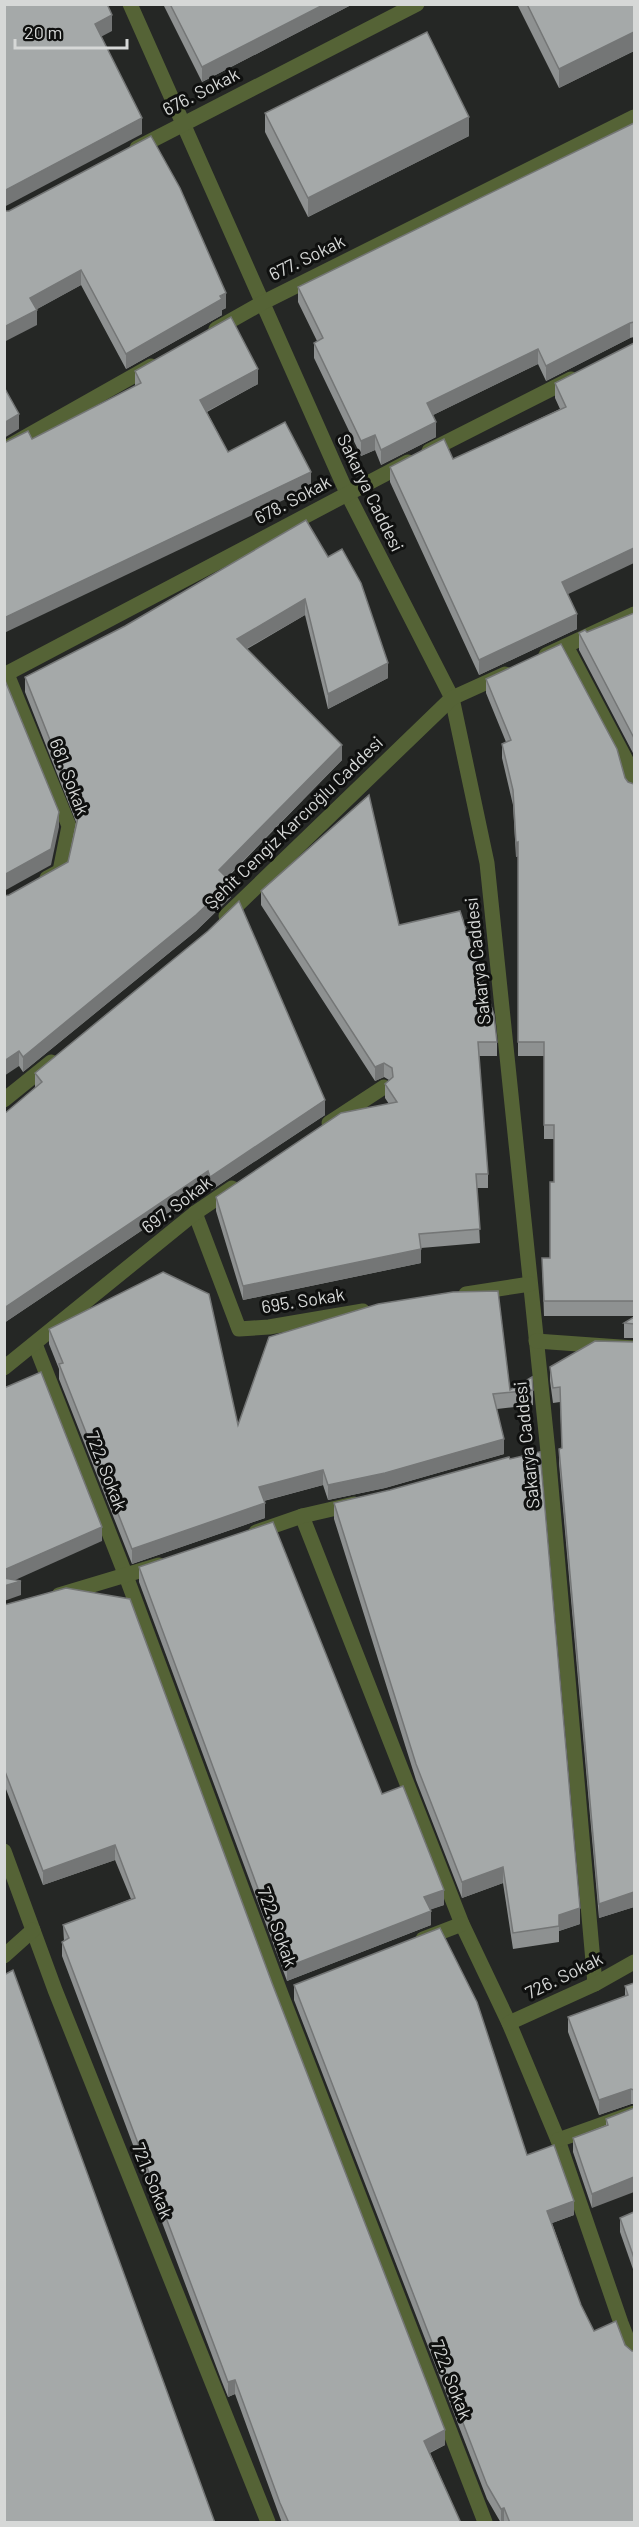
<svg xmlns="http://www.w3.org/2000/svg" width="639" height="2527" viewBox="0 0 639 2527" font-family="Barlow,sans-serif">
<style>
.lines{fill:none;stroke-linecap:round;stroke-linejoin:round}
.street{stroke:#556336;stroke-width:15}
.wall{fill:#8e9191}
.shaded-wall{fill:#747676}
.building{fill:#a5a9a9;stroke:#747676;stroke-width:1.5}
.labels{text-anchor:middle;stroke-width:6;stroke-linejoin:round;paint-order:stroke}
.street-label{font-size:18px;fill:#d6d8d7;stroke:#0f100f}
</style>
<rect width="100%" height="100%" fill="#252725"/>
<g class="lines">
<!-- street -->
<g class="street">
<path d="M130,4L347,493L452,698L487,863L548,1452L595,1984"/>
<path d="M137,148L417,4"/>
<path d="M216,329L262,303L634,117"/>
<path d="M4,449L151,366"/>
<path d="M429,451L571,379"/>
<path d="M566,646L626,760L634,789"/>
<path d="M546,655L634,614"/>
<path d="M7,674L69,826L60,871L47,878"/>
<path d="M4,675L408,462"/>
<path d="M226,916L452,698L505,674"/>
<path d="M4,1100L51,1062"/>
<path d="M329,1123L384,1087"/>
<path d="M195,1213L239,1329L269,1327L363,1311"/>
<path d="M466,1294L530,1284"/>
<path d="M536,1341L634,1348"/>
<path d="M35,1344L126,1576L281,1994L485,2522"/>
<path d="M4,1368L195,1213L232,1188"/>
<path d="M302,1516L462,1924L509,2023L558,2140L621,2323L634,2356"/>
<path d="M256,1532L302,1516L354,1504"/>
<path d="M59,1595L159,1565"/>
<path d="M4,1851L55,1990L268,2522"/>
<path d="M423,1939L462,1924"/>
<path d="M4,1956L33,1930"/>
<path d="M509,2023L595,1984L634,1962"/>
<path d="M558,2140L634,2113"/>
</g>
</g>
<!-- wall -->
<g class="wall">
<path d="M163,4H353L202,82Z"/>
<path d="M517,4H634V51L559,88Z"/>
<path d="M265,113L469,136L308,217L265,132Z"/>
<path d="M634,123V337L630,338L546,381L538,364L433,415L436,437L381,465L375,450L361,456L314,358V343L317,341L298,302V287Z"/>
<path d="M4,211L226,308L222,310V315L126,369L81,285L37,309V325Z"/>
<path d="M634,343L568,594L577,629L479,675L390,482V467L453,459L560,409L555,398V383Z"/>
<path d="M135,371L258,384L207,412L228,452L311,487L32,439L135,386Z"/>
<path d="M306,520L388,678L328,709L305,615L247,649L342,760L227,878L231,897L196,931L23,1072L19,1066L9,895L68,862L76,822L25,692V677L125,626Z"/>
<path d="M634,613V755L579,650V633L587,632Z"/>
<path d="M486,679L625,778L628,782L634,784V1316H544L542,1258H550L554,1182V1139H544V1056H518V856L516,857L513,805L502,758V744L506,742L486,693Z"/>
<path d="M261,891L399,925L497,1042V1056H479L488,1174V1188H477L480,1243L421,1248V1263L243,1300L216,1211V1197L389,1104L385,1098V1084L389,1080L384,1077L375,1081L261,905Z"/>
<path d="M35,1073L325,1115L210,1191L208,1186L4,1323V1114L35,1088Z"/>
<path d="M634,1317V1338H624V1323Z"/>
<path d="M49,1329L238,1425L510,1390H533V1405L497,1409L504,1454L385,1488L328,1500L323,1485L264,1501L265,1518L132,1564L59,1379V1369L49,1344Z"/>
<path d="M634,1342V1907L599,1918L559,1463V1449L562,1448L560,1402L553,1403L550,1381V1367Z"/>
<path d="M334,1503L580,1924L559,1931V1942L513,1949L503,1883L462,1898L416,1780L334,1519Z"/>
<path d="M139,1567L382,1794L444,1905L431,1909V1925L287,1981L139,1582Z"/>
<path d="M4,1605L272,1983L445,2445L430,2453L461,2523H282L235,2394L228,2397L222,2382L62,1956V1942L64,1941L63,1925L131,1899L115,1860L43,1885L4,1784Z"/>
<path d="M634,1983V2104H631L599,2115L568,2032V2017L625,1996V1986Z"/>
<path d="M294,1985L527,2155L574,2215L552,2223L581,2305L594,2331L625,2345L632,2351L634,2523H501L487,2499L294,2000Z"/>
<path d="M634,2108L592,2208L573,2152V2138L606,2125V2119Z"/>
<path d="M634,2212V2272L620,2232V2218Z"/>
</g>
<!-- shaded-wall -->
<g class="shaded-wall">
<path d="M325,4H353L202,82V67Z"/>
<path d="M112,15V31L95,40V24Z"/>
<path d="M634,32V51L559,88V69Z"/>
<path d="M469,117V136L308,217V198Z"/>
<path d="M142,118V134L4,207V191Z"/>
<path d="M81,270V285L30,313V298Z"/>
<path d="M226,293V308L222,310V315L126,369V354Z"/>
<path d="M37,310V325L4,342V327Z"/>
<path d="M630,323V338L546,381V366Z"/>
<path d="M538,349V364L427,418V403Z"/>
<path d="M258,369V384L200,415V400Z"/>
<path d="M19,414V429L4,438V423Z"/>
<path d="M436,422V437L381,465V450Z"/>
<path d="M375,435V450L361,456V441Z"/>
<path d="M311,472V487L4,633V618Z"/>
<path d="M634,548V563L562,597V582Z"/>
<path d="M305,599V615L237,654V639Z"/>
<path d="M577,614V629L479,675V660Z"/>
<path d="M388,663V678L328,709V694Z"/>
<path d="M342,745V760L219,885V870Z"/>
<path d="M59,812V827L51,865L4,891V875Z"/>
<path d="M518,842V856L516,857V843Z"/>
<path d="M231,882V897L196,931L23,1072V1057Z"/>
<path d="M19,1051V1066L4,1076V1061Z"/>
<path d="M384,1063V1077L375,1081V1067Z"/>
<path d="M325,1100V1115L210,1191V1177Z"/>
<path d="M208,1171V1186L4,1323V1308Z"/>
<path d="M421,1249V1263L243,1300V1286Z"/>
<path d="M504,1439V1454L385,1488L328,1500V1485Z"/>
<path d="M323,1470V1485L259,1502V1487Z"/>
<path d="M265,1503V1518L132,1564V1549Z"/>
<path d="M102,1527V1541L4,1585V1570Z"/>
<path d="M21,1581V1595L4,1601V1586Z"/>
<path d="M115,1845V1860L43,1885V1871Z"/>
<path d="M503,1867V1883L462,1898V1882Z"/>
<path d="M444,1890V1905L424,1912V1897Z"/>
<path d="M634,1892V1907L599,1918V1904Z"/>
<path d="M580,1908V1924L559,1931V1915Z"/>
<path d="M431,1911V1925L287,1981V1967Z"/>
<path d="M631,2089V2104L599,2115V2100Z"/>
<path d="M634,2177V2192L592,2208V2194Z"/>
<path d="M574,2201V2215L547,2225V2211Z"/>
<path d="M235,2380V2394L228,2397V2382Z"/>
<path d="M445,2430V2445L424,2455V2441Z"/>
<path d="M504,2508V2522L501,2523V2509Z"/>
</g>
<!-- building -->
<g class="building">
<path d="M4,4H107L112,15L95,24L142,118L4,191Z"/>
<path d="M170,4H325L202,67Z"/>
<path d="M527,4H634V32L559,69Z"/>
<path d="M427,32L469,117L308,198L265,113Z"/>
<path d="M634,123V322L630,323L546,366L538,349L427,403L436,422L381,450L375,435L361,441L314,343L323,338L298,287Z"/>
<path d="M151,136L180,188L226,293L220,296L222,299L126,354L81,270L30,298L37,310L4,327V211H9Z"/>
<path d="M231,317L258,369L200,400L228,452L285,422L311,472L4,618V443L28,431L32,439L141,383L135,371Z"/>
<path d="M634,343V548L562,582L577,614L479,660L390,467L444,439L453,459L566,407L555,383Z"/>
<path d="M4,387L19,414L4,423Z"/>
<path d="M306,520L328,557L342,549L361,583L388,663L328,694L305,599L237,639L342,745L219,870L231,882L196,915L23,1057L19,1051L4,1061V896L9,895L68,862L79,813L25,677L125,626Z"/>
<path d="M634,613V738L579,633L585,630L587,632Z"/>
<path d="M561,644L617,749L625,778L628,782L634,784V1301H544L542,1258H550V1182H554V1125H544V1042H518V842L516,843L513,790L502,744L511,740L486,679Z"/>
<path d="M4,678L59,812L51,849L4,875Z"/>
<path d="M369,795L399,925L460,911L494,1015L497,1042H478L488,1174H476L480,1229L419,1234L421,1249L243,1286L216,1197L341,1113L397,1102L385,1084L393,1077L392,1068L384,1063L375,1067L261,891Z"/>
<path d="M239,901L325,1100L210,1177L208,1171L4,1308V1114L42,1082L35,1073L208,931Z"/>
<path d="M163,1272L209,1294L238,1425L269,1337L378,1304L453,1292L498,1291L510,1390L532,1377L533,1390L493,1394L504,1439L385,1473L328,1485L323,1470L259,1487L265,1503L132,1549L59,1364L63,1363L49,1329Z"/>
<path d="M634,1317V1324L624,1323Z"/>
<path d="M595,1341L634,1342V1892L599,1904L559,1449L562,1448L560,1387L553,1388L550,1367Z"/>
<path d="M41,1372L102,1527L4,1570V1388Z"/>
<path d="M540,1452L580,1908L559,1915V1926L513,1933L503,1867L462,1882L416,1764L334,1503L390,1490L509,1457L510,1459Z"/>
<path d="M273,1522L382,1794L403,1786L444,1890L424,1897L431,1911L287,1967L139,1567Z"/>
<path d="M4,1578L21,1581L4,1586Z"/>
<path d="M66,1588L130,1599L272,1983L445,2430L424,2441L461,2523H289L280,2503L235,2380L228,2382L62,1942L69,1938L63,1925L135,1898L115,1845L43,1871L4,1769V1605Z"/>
<path d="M440,1928L477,2002L527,2155L554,2145L574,2201L547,2211L581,2305L594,2331L616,2321L625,2345L632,2351H634V2523H510L504,2508L501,2509L487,2485L294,1985Z"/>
<path d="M13,1970L215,2523H4V1975Z"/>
<path d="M634,1983V2090L631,2089L599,2100L568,2017L628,1995L625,1986Z"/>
<path d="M634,2108V2177L592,2194L573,2138L608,2125L606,2119Z"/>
<path d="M634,2212V2258L620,2218Z"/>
</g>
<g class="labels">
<!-- street labels -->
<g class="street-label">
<text transform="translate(201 92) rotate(-27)" y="6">676. Sokak</text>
<text transform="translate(307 258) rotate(-26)" y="6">677. Sokak</text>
<text transform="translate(370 493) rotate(64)" y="6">Sakarya Caddesi</text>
<text transform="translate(293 500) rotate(-28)" y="6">678. Sokak</text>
<text transform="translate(69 777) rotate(69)" y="6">681. Sokak</text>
<text transform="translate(294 823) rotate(-44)" y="6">Şehit Cengiz Karcıoğlu Caddesi</text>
<text transform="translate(478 961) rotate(-96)" y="6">Sakarya Caddesi</text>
<text transform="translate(177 1205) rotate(-37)" y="6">697. Sokak</text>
<text transform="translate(303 1301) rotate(-9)" y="6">695. Sokak</text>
<text transform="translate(527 1445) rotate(-96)" y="6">Sakarya Caddesi</text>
<text transform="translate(106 1471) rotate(69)" y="6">722. Sokak</text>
<text transform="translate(277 1927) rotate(70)" y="6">722. Sokak</text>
<text transform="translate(564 1976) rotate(-26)" y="6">726. Sokak</text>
<text transform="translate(152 2181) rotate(68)" y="6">721. Sokak</text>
<text transform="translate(451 2380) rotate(69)" y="6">722. Sokak</text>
</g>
</g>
<!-- border -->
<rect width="639" height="2527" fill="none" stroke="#d6d8d7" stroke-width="12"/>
<!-- scale -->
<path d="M15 39v9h112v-9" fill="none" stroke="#d6d8d7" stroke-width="3"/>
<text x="24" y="39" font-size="18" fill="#d6d8d7" stroke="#0f100f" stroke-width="4.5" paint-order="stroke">20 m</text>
</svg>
